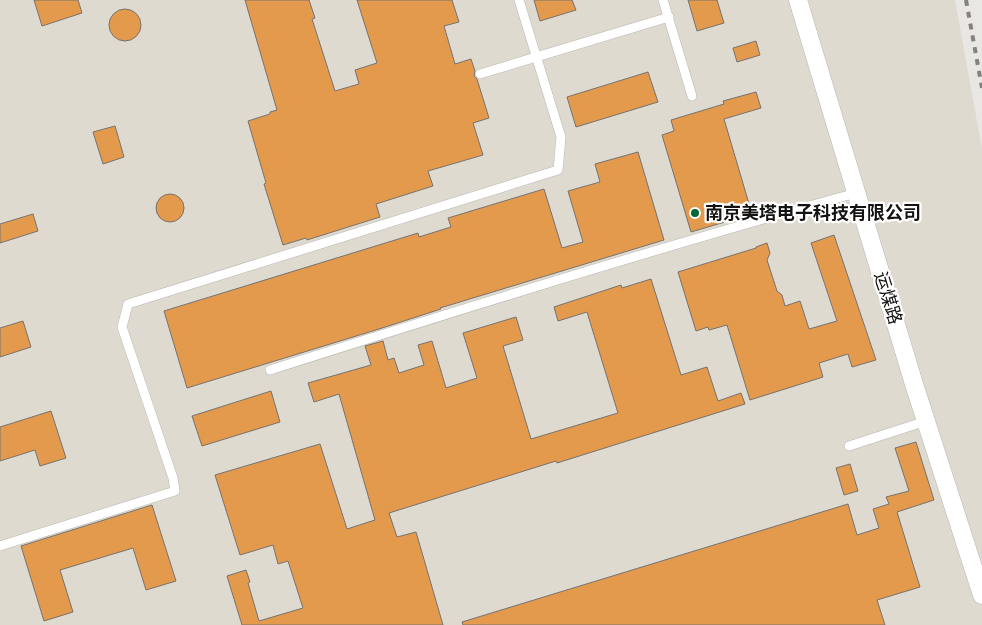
<svg xmlns="http://www.w3.org/2000/svg" width="982" height="625" viewBox="0 0 982 625" font-family="Figtree,'Noto Sans SC',sans-serif">
<style>
.built{fill:#dfdacf}
.building{fill:#e49a4d;stroke:#76726f}
.lines{fill:none;stroke-linecap:round;stroke-linejoin:round}
.service-casing{stroke:#b9b7b3;stroke-width:10}
.minor-casing{stroke:#b9b7b3;stroke-width:19}
.service{stroke:#fff;stroke-width:9}
.minor{stroke:#fff;stroke-width:18}
.rail{stroke:#83827f;stroke-width:4;stroke-dasharray:6 6;stroke-linecap:butt}
.poi-dot{fill:#06663a;stroke:#fff;stroke-width:2}
.labels{text-anchor:middle;stroke-width:4.5;stroke-linejoin:round;paint-order:stroke}
.poi-label{font-size:18px;font-weight:bold;fill:#141312;stroke:#fff;text-anchor:start}
.street-label{font-size:18px;fill:#141312;stroke:#fff}
</style>
<rect width="100%" height="100%" fill="#e9e7e3"/>
<!-- built -->
<path class="built" d="M0,0H955L982,149V625H0Z"/>
<!-- building -->
<g class="building">
<path d="M34,0H78L82,13L42,26Z"/>
<path d="M245,0H309L315,18L312,19L335,91L359,84L355,70L377,63L357,0H452L459,22L444,26L455,64L471,59L475,71L474,76L477,79L489,118L473,123L483,155L428,171L433,186L376,204L380,217L307,240L306,238L283,245L264,184L266,183L248,121L270,114V112L277,110Z"/>
<path d="M534,0H572L576,10L540,21Z"/>
<path d="M688,0H717L724,23L697,31Z"/>
<circle cx="125" cy="25" r="16"/>
<path d="M756,41L760,55L737,62L733,48Z"/>
<path d="M648,72L658,102L576,127L567,97Z"/>
<path d="M756,92L761,108L724,119L752,214L691,232L662,135L674,131L671,120L724,104L723,101Z"/>
<path d="M115,126L124,157L103,164L93,132Z"/>
<path d="M638,152L664,240L440,308L441,309L379,329L187,388L164,311L418,233L419,237L451,227L448,218L544,189L562,248L583,242L568,191L600,182L595,164Z"/>
<circle cx="170" cy="208" r="14"/>
<path d="M33,214L38,231L0,243V224Z"/>
<path d="M834,235L876,360L852,367L848,354L819,363L823,377L750,400L727,325L709,330L708,327L696,331L678,272L756,248V247L767,243L770,253L767,260L777,291L782,295L785,306L800,301L809,329L837,321L811,243Z"/>
<path d="M651,279L681,375L707,367L718,401L741,393L745,404L557,463L556,461L389,513L397,537L416,532L443,625H242L227,576L246,570L250,582L248,583L259,621L303,608L288,561L278,564L273,545L240,555L215,475L320,444L347,529L375,520L339,394L314,402L308,383L371,365L365,346L383,341L388,360L394,358L399,373L424,365L418,345L432,341L446,388L477,378L463,333L516,317L523,340L503,346L531,439L618,413L587,312L558,321L554,307L621,285L622,288Z"/>
<path d="M23,321L31,347L0,357V328Z"/>
<path d="M271,391L280,422L202,446L192,416Z"/>
<path d="M51,411L66,458L40,466L35,450L0,461V427Z"/>
<path d="M916,442L934,500L897,512L920,587L877,600L885,625H463L462,622L848,504L857,535L879,528L873,509L889,504L886,497L909,491L895,448Z"/>
<path d="M850,464L858,491L844,495L836,468Z"/>
<path d="M152,505L176,581L146,590L133,548L60,570L73,612L44,621L21,546Z"/>
</g>
<g class="lines">
<!-- service casing -->
<g class="service-casing">
<g id="service">
<path d="M663,0L692,96"/>
<path d="M480,74L669,17"/>
<path d="M270,370C465,308 660,247 856,193"/>
<path d="M849,446L926,421"/>
<path d="M0,546L175,491L173,478L122,327L128,304L558,170L561,137L519,0"/>
</g>
</g>
<!-- minor casing -->
<g class="minor-casing">
<path id="minor" d="M798,0L914,384L982,595"/>
</g>
<!-- service -->
<use href="#service" class="service"/>
<!-- minor -->
<use href="#minor" class="minor"/>
<!-- rail -->
<path class="rail" d="M966,0L982,88"/>
</g>
<!-- markers -->
<circle class="poi-dot" cx="695" cy="213" r="5"/>
<g class="labels">
<!-- poi labels -->
<g class="poi-label">
<text x="705" y="219">南京美塔电子科技有限公司</text>
</g>
<!-- street labels -->
<g class="street-label">
<text transform="translate(888 298) rotate(73)" y="6">运煤路</text>
</g>
</g>
</svg>
